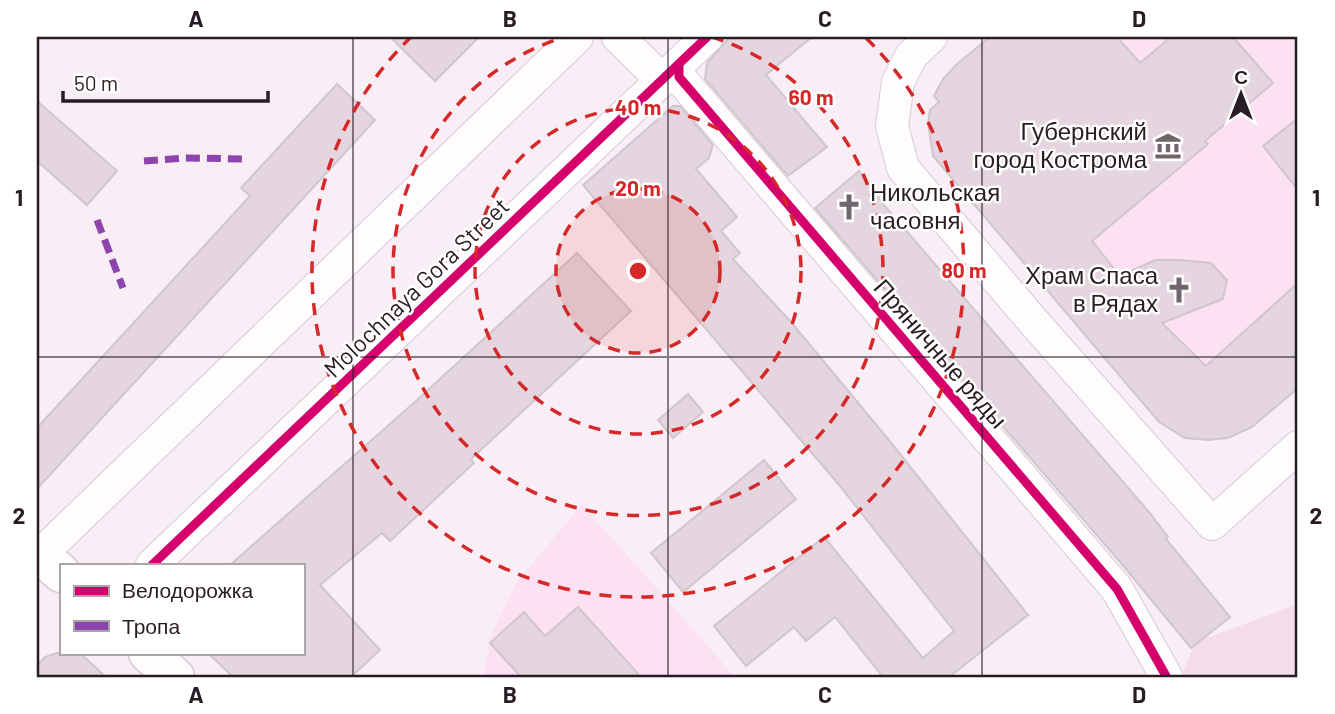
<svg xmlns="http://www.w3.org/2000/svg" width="1335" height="714" viewBox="0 0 1335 714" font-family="Barlow,sans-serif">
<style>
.built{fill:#fce1f2}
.green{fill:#f4ddeb}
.building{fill:#e4d5de;stroke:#d0c6cc;stroke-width:2}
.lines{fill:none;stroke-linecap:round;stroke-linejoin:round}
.minor-casing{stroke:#d5cbd1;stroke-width:34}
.tertiary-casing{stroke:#d5cbd1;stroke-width:41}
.minor{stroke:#fefcfe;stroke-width:32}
.tertiary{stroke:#fefcfe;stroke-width:38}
.quiet{stroke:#8e44ad;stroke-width:7;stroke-dasharray:14 7;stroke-linecap:butt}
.cycleway-casing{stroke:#fff;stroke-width:13}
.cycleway{stroke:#d6006c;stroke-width:9}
.grid{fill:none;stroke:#291d25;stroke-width:2;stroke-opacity:0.55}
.ring{fill:none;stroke:#d62828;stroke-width:3.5;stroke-dasharray:12 9}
.labels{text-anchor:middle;stroke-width:5;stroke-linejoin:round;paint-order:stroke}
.poi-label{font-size:24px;fill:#291d25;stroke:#fff;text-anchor:end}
.street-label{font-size:24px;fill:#291d25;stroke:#fff}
.centre{fill:#d62828;stroke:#fff;stroke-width:3.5}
.ring-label{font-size:21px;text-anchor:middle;font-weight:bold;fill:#d62828;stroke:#fff;stroke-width:5;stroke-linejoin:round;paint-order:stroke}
.neatline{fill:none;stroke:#291d25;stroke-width:2.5}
.grid-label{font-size:23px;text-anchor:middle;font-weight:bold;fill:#291d25}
</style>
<rect width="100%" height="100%" fill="#f9eef5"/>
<!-- built -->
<g class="built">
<path d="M1109,37H1298V283L1206,366L1162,323L1120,276L1007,131Z"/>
<path d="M582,504L735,677H483L491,635L516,583Z"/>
</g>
<!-- green -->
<path class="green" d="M1298,604V677H1180L1196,642Z"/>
<!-- building -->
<g class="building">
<path d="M390,37H479L435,81Z"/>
<path d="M730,37H812L766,75L827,147L788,176L705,79L707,63Z"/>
<path d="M990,37H1117L1140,63L1171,37H1233L1273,83L1205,141L1208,144L1092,241L1120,276L1155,260H1180L1211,263L1227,280L1223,299L1162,323L1206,366L1298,283V388L1252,427L1228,438L1208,440L1185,438L1159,422L933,156L928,123L930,110L939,102L934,96L943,79L957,64Z"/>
<path d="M337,84L375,120L37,489V428L250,196L241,188Z"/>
<path d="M37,101L117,171L87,205L37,161Z"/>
<path d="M673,106H680L713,145L709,158L696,169L737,217L721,231L740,253L733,259L791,322L893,445L1028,615L949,677H883L835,617L806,641L794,627L746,666L714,626L824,537L923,658L954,631L840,486L583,185Z"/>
<path d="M1298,118V190L1263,146Z"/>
<path d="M859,171L884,205L1149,512L1168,537L1166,539L1230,617L1191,648L1126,569L815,208Z"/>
<path d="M577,253L631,311L471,459L474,463L390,541L382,533L320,585L380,650L351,677H233L208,653H303V565H230L416,401Z"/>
<path d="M688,394L703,412L673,438L658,420Z"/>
<path d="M764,460L796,499L683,592L651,553Z"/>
<path d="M578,607L641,677H521L490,643L524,612L545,636Z"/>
<path d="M57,653H80L106,677H37V666L45,657Z"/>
</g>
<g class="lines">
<!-- minor casing -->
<g class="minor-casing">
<g id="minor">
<path d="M618,37L662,80"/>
<path d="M931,37L911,56L898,82L892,126L903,168L1032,320L1212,524L1298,447"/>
<path d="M679,64V77L1117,589L1166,676"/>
<path d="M40,555L577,37"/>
<path d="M152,565L707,37"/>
</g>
</g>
<!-- tertiary casing -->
<g class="tertiary-casing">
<g id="tertiary">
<path d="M37,552L61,573"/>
<path d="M148,653L175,677"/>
</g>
</g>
<!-- minor -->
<use href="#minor" class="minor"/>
<!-- tertiary -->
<use href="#tertiary" class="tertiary"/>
<!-- quiet -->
<g class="quiet">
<path d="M144,161L185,158L244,159"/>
<path d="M97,220L123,288"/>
</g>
<!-- cycleway casing -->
<g class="cycleway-casing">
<g id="cycleway">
<path d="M679,64V77L1117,589L1166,676"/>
<path d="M152,565L707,37"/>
</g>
</g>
<!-- cycleway -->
<use href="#cycleway" class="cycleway"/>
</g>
<!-- grid -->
<path class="grid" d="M353,37V677M668,37V677M982,37V677M37,357H1298"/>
<!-- distance rings -->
<circle cx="638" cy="271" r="82" fill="#d62828" fill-opacity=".12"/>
<g class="ring">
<circle cx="638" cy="271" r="82"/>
<circle cx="638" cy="271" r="163"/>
<path d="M712 37A245 245 0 1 1 564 37"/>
<path d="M866 38A326 326 0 1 1 410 38"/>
</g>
<!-- icons -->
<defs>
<g id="museum-bare" transform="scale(2.1)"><path d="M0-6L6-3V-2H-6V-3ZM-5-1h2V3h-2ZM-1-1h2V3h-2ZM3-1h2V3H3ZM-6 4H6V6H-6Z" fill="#72666e" stroke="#fff" stroke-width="2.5" paint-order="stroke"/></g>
<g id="church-bare" transform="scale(2.1)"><path d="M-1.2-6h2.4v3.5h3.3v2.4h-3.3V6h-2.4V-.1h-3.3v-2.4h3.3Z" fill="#72666e" stroke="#fff" stroke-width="2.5" paint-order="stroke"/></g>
</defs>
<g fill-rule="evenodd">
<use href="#museum-bare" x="1168" y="146"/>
<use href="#church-bare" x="849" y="207"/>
<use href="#church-bare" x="1179" y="290"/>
</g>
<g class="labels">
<!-- poi labels -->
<g class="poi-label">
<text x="1147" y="140">Губернский<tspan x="1147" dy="28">город Кострома</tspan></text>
<text x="870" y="201" text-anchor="start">Никольская<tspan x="870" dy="28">часовня</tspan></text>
<text x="1158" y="284">Храм Спаса<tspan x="1158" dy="28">в Рядах</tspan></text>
</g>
<!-- street labels -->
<g class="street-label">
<text transform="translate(417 288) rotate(-44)" y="8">Molochnaya Gora Street</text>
<text transform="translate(940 354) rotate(49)" y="8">Пряничные ряды</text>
</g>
</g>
<circle cx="638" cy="271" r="10" class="centre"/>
<g class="ring-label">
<text x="811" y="105">60 m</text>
<text x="638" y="115">40 m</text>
<text x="638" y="196">20 m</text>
<text x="964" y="278">80 m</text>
</g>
<!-- border -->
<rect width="1335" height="714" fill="none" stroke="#ffffff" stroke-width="77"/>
<!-- legend -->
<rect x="60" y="564" width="245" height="91" fill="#ffffff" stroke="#a9a5a8" stroke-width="2"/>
<rect x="74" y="586" width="35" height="10" fill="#d6006c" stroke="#a9a5a8" stroke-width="2"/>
<text x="122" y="598" font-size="21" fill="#291d25">Велодорожка</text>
<rect x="74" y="621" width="35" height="10" fill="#8e44ad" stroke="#a9a5a8" stroke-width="2"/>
<text x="122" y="634" font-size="21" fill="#291d25">Тропа</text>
<!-- north arrow -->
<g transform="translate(1241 94)" stroke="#ffffff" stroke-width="5" paint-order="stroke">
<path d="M0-5L12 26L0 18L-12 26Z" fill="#291d25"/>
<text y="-10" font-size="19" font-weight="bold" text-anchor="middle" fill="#291d25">С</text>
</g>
<!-- scale -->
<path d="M63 91v10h205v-10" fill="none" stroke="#291d25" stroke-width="3.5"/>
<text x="74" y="91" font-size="21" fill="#291d25" stroke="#ffffff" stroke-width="5" paint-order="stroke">50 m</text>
<rect x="38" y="38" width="1258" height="638" class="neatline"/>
<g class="grid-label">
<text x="196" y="27">A</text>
<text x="510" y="27">B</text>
<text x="825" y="27">C</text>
<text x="1139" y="27">D</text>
<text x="19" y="206">1</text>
<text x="1316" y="206">1</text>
<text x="19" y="524">2</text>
<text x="1316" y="524">2</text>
<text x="196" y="703">A</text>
<text x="510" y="703">B</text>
<text x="825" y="703">C</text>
<text x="1139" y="703">D</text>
</g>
</svg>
